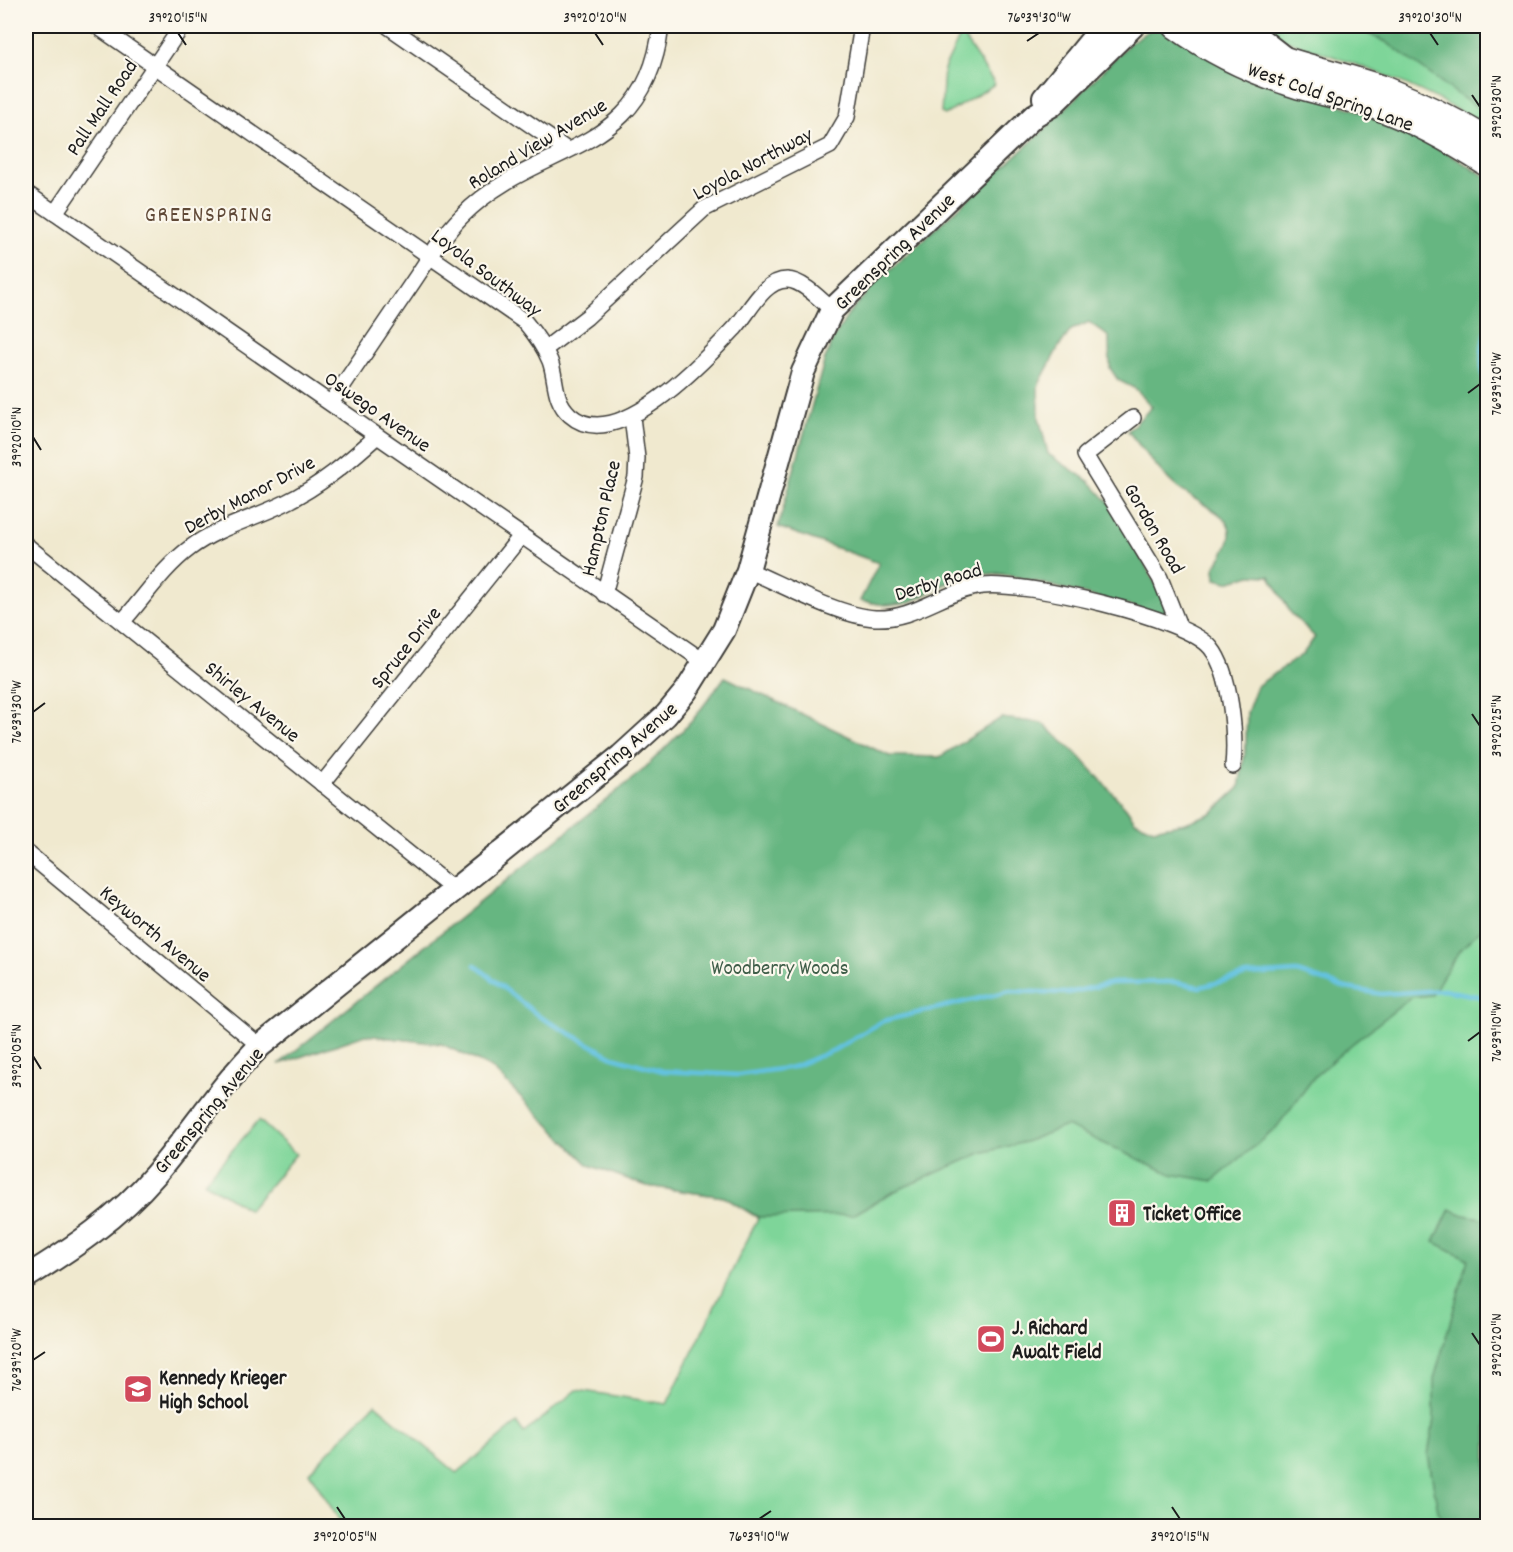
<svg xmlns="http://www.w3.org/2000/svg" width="1513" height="1552" viewBox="0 0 1513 1552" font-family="Dekko,sans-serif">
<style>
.green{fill:#7ed599;stroke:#4d785a;stroke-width:1.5}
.forest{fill:#66b681;stroke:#41694e;stroke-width:1.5}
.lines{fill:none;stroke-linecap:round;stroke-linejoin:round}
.stream{stroke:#63c2e1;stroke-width:4.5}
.minor-casing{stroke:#3c3b37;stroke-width:18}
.secondary-casing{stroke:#3c3b37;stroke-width:26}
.primary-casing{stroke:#3c3b37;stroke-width:27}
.minor{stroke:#fff;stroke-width:15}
.secondary{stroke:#fff;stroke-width:22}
.primary{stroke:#fff;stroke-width:24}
.ticks{fill:none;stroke:#1c1c1c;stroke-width:2}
.labels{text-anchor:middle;stroke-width:4.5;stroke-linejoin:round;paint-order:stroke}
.street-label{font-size:21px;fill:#1c1c1c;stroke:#fbf7ec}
.park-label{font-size:21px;fill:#3e5d48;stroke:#fbf7ec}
.poi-label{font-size:21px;font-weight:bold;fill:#1c1c1c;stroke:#fbf7ec;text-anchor:start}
.neighbourhood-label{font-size:22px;letter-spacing:1.5px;fill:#604937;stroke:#fbf7ec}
.neatline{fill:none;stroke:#1c1c1c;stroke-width:2}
.ticks-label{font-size:15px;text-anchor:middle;fill:#1c1c1c}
</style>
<rect width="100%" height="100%" fill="#fbf7ec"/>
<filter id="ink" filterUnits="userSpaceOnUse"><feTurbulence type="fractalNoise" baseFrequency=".0167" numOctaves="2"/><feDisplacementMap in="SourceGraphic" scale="12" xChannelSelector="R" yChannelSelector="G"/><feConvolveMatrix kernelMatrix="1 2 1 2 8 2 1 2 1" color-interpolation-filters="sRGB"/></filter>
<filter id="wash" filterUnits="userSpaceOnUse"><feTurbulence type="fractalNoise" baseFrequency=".008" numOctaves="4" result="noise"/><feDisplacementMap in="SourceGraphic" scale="24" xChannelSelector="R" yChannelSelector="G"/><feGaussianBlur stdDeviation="1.35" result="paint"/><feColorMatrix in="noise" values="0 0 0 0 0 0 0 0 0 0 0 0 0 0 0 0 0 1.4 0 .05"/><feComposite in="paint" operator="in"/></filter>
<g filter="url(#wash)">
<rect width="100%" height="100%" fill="#f0e9cf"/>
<!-- green -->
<g class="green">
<path d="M1261,26H1487V129C1422,83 1343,60 1268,34Z"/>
<path d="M1160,29L1251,75L1487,177V1526H343L309,1472L375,1404L457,1473L517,1423L524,1433L577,1390L667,1404L758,1218L724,1197L647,1186L589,1165L492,1068L442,1044L365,1035L279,1064L642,771L692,721L725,677L889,756L940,757L1001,718L1042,723L1080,757L1126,808L1135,821L1153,829L1186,823L1212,813L1239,788L1246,746L1247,713L1257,686L1303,654L1315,637L1291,613L1270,576L1251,575L1227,582L1216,579L1215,566C1254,516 1210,513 1177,487C1159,472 1143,449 1128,431L1152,407L1136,389L1118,380L1110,368L1109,337L1089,322L1071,330L1058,348L1038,386L1039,418L1048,454L1090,482L1114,601C1072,591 1017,569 974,575C950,578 932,594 910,602C895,608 875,603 860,601L879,563L778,527L824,362L834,337L850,312L880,279L1044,130L1131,42L1148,31Z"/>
<path d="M961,34L995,84L945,115L941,113L944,69Z"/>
<path d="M259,1120L296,1154L249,1210L204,1182Z"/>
</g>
<!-- forest -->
<g class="forest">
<path d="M1351,26H1487V113L1464,99L1386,42Z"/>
<path d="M1160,29L1251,75L1359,111L1420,137L1487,177V925C1462,943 1447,968 1432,995L1412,997L1352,1044L1315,1076L1276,1128L1213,1181L1171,1174L1066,1126L1025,1142L981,1153L893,1192L853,1215L758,1217L724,1197L647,1186L589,1165L492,1068L442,1044L365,1035L279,1064L642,771L692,721L725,677L889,756L940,757L1001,718L1042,723L1080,757L1126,808L1135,821L1153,829L1186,823L1212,813L1239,788L1246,746L1247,713L1257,686L1303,654L1315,637L1291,613L1270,576L1251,575L1227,582L1216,579L1215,566C1254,516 1210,513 1177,487C1159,472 1143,449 1128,431L1152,407L1136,389L1118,380L1110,368L1109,337L1089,322L1071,330L1058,348L1038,386L1039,418L1048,454L1090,482L1112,506L1169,608V616L1002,573L972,575L936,587L909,603L885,605L860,601L879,563L778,527L824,362L834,337L850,312L880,279L1044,130L1131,42L1148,31Z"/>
<path d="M1450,1209L1464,1215L1487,1219V1526H1446L1438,1511L1428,1455L1434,1418V1379L1468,1259L1434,1242Z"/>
</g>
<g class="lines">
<!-- stream -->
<g class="stream">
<path d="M1488,328C1479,347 1481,374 1488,394"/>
<path d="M475,965L540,1017L613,1057L663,1071L738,1075L793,1067L834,1050L883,1021L1010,991L1068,993L1112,983L1174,982L1200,987L1247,975L1297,972L1346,988L1381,994L1444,990L1488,998"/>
</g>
</g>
</g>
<g filter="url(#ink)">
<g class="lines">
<!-- minor casing -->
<g class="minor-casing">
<g id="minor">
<path d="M97,26L525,322C535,334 544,346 550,361C557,380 553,400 570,415C616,456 705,360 735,328C749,313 763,280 787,280C802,280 821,300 832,310"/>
<path d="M388,26L567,150"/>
<path d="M26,193L706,663"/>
<path d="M55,213L182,26"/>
<path d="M545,349L587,317L704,209L830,146L847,117L862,26"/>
<path d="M331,403C358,363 385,323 413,282C428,260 442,236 461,217C538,138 645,161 661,26"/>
<path d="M1133,418L1085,455L1160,578L1179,626"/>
<path d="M26,545L454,890"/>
<path d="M748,570C783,585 839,616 875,618C915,620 945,590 983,586C1023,581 1187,617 1211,648C1231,673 1236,736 1233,766"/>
<path d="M604,594L636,477L637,458L632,417"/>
<path d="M122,622C144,598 163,568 190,548C218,527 253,519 285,503C320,486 348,462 377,436"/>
<path d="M322,784L521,536"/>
<path d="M26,852L260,1046"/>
</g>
</g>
<!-- secondary casing -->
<g class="secondary-casing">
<g id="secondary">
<path d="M1251,26L1260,39L1283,57"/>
<path d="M1044,98L1103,26"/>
<path d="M26,1277C73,1248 118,1218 155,1175C191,1133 220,1086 260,1046L621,756L666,715L686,691L724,630L748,570L803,372L832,310L1035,115L1052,105L1133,26"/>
</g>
</g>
<!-- primary casing -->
<g class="primary-casing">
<g id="primary">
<path d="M1175,26C1208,50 1246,69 1285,82C1315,93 1347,97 1378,108C1415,121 1454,143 1488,165"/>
<path d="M1210,26C1264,60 1326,68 1385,89C1421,103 1455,120 1488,140"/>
</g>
</g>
<!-- minor -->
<use href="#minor" class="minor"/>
<!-- secondary -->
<use href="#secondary" class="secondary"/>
<!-- primary -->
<use href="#primary" class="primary"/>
</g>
</g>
<!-- ticks -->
<path class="ticks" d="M178,33L186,45M595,33L603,45M1430,33L1438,45M1027,41L1039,33M1472,95L1480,107M1468,393L1480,384M33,437L41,450M33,712L45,703M1472,714L1480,726M1468,1041L1480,1032M33,1056L41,1069M1472,1333L1480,1345M33,1360L45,1352M337,1507L345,1519M1172,1507L1180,1519M759,1519L771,1511"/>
<!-- icons -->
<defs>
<g id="building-square" transform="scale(1.5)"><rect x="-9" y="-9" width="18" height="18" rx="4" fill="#d1495b" stroke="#fbf7ec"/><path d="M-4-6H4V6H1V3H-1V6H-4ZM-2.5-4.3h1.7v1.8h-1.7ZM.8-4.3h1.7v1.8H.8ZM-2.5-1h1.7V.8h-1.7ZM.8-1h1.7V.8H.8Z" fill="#fff"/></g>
<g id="stadium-square" transform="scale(1.5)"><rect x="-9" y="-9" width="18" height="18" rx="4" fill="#d1495b" stroke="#fbf7ec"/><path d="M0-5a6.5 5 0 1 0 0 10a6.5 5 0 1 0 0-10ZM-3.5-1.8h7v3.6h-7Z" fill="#fff"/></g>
<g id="school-square" transform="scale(1.5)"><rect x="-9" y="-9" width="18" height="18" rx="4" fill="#d1495b" stroke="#fbf7ec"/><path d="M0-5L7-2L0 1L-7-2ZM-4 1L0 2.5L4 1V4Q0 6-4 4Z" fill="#fff"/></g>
</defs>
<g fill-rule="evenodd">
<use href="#building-square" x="1122" y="1213"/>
<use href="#stadium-square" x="991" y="1339"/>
<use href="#school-square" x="138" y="1389"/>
</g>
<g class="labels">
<!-- street labels -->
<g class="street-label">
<text transform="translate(1331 96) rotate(19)" y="7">West Cold Spring Lane</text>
<text transform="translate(101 107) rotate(-56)" y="7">Pall Mall Road</text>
<text transform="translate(537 143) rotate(-31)" y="7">Roland View Avenue</text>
<text transform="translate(752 163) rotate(-28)" y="7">Loyola Northway</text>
<text transform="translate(894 251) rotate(-44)" y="7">Greenspring Avenue</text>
<text transform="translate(487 272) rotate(37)" y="7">Loyola Southway</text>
<text transform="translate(378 411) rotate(35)" y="7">Oswego Avenue</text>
<text transform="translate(249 494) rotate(-28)" y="7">Derby Manor Drive</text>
<text transform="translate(600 518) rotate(-77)" y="7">Hampton Place</text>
<text transform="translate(1155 528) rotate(60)" y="7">Gordon Road</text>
<text transform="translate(938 581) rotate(-17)" y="7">Derby Road</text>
<text transform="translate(405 647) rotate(-51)" y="7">Spruce Drive</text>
<text transform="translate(253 701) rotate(39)" y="7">Shirley Avenue</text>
<text transform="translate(614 757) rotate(-41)" y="7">Greenspring Avenue</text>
<text transform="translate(156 933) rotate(40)" y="7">Keyworth Avenue</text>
<text transform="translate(208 1110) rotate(-50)" y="7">Greenspring Avenue</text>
</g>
<!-- park labels -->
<g class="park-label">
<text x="780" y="974">Woodberry Woods</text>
</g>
<!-- poi labels -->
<g class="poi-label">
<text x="1143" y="1220">Ticket Office</text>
<text x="1012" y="1334">J. Richard<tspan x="1012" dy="24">Awalt Field</tspan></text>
<text x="159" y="1384">Kennedy Krieger<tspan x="159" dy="24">High School</tspan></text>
</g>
<!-- neighbourhood labels -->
<g class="neighbourhood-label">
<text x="209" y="221">GREENSPRING</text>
</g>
</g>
<!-- margin -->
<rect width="1513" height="1552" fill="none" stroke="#fbf7ec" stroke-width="66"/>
<rect x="33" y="33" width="1447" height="1486" class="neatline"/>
<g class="ticks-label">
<text x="178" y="22">39°20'15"N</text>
<text x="595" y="22">39°20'20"N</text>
<text x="1039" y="22">76°39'30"W</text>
<text x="1430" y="22">39°20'30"N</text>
<text transform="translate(1496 107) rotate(-90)" y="5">39°20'30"N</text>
<text transform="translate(1496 384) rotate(-90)" y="5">76°39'20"W</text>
<text transform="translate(16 437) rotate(-90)" y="5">39°20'10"N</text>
<text transform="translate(16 712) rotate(-90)" y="5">76°39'30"W</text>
<text transform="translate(1496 726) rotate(-90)" y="5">39°20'25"N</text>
<text transform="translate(1496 1032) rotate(-90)" y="5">76°39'10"W</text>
<text transform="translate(16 1056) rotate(-90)" y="5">39°20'05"N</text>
<text transform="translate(1496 1345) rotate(-90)" y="5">39°20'20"N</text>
<text transform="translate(16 1360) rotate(-90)" y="5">76°39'20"W</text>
<text x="345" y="1541">39°20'05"N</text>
<text x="759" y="1541">76°39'10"W</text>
<text x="1180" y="1541">39°20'15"N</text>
</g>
</svg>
